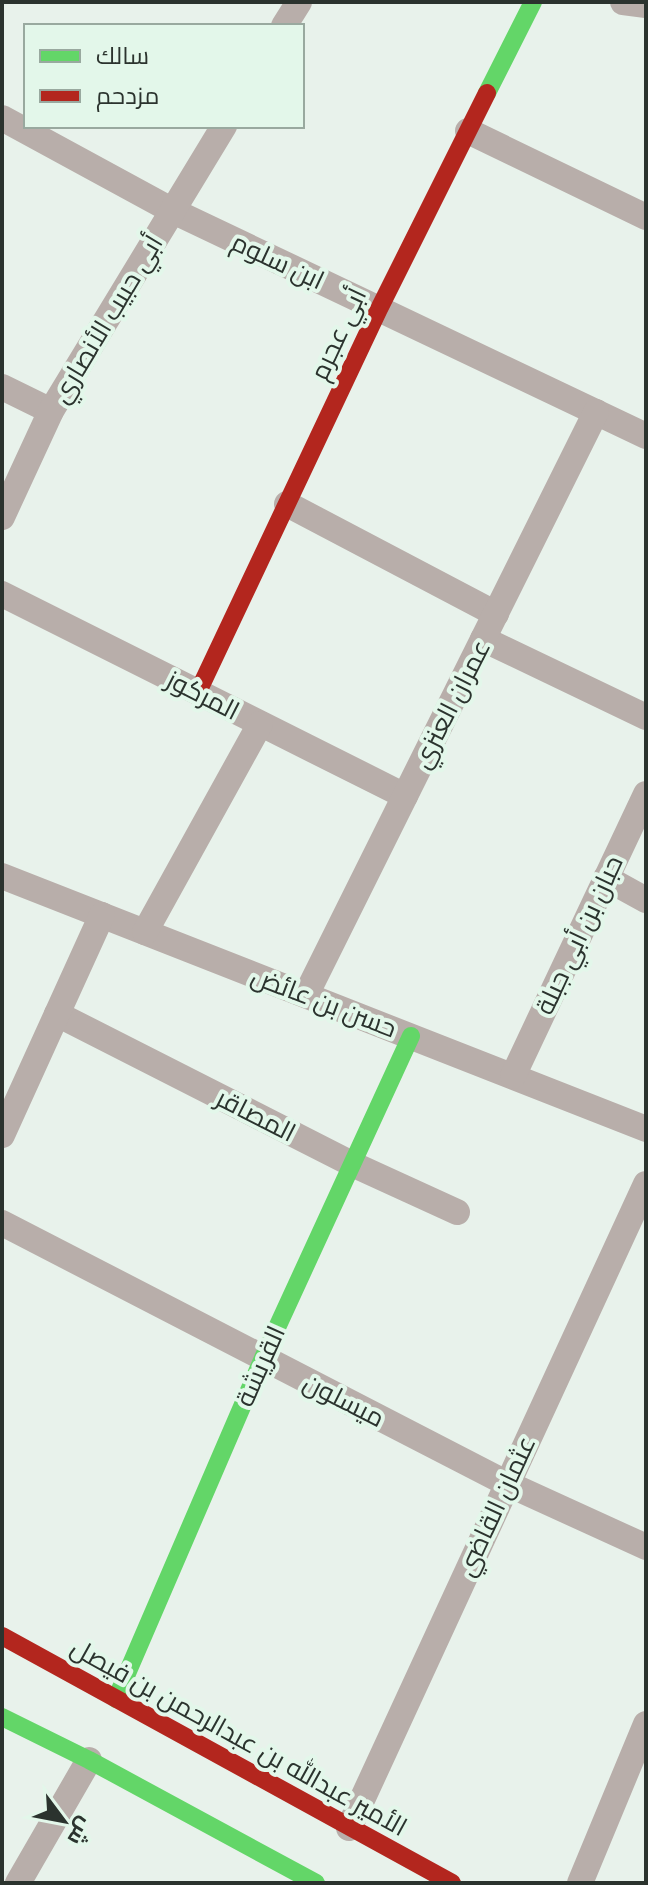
<svg xmlns="http://www.w3.org/2000/svg" width="648" height="1885" viewBox="0 0 648 1885" font-family="Cabin,Cairo,sans-serif">
<style>
.lines{fill:none;stroke-linecap:round;stroke-linejoin:round}
.street{stroke:#b8aeaa;stroke-width:26}
.fast{stroke:#63d668;stroke-width:18}
.jam{stroke:#b3261e;stroke-width:18}
.labels{text-anchor:middle;stroke-width:8;stroke-linejoin:round;paint-order:stroke}
.street-label{font-size:26px;fill:#2b332e;stroke:#e3f7ea}
</style>
<rect width="100%" height="100%" fill="#e8f2eb"/>
<g class="lines">
<!-- street -->
<g class="street">
<path d="M623,2L646,5"/>
<path d="M284,26L299,2"/>
<path d="M2,118L173,211L646,436"/>
<path d="M468,131L646,217"/>
<path d="M2,387L51,411"/>
<path d="M287,504L496,614"/>
<path d="M2,517L51,411L224,126"/>
<path d="M2,594L405,796"/>
<path d="M483,639L646,717"/>
<path d="M2,876L646,1129"/>
<path d="M606,878L646,900"/>
<path d="M145,932L260,724"/>
<path d="M306,995L596,412"/>
<path d="M57,1014L352,1164L457,1212"/>
<path d="M513,1076L646,794"/>
<path d="M2,1135L102,915"/>
<path d="M2,1223L506,1483L646,1547"/>
<path d="M349,1828L646,1184"/>
<path d="M18,1883L89,1760"/>
<path d="M580,1883L646,1724"/>
</g>
<!-- fast -->
<g class="fast">
<path d="M487,93L533,2"/>
<path d="M116,1699L263,1358L411,1036"/>
<path d="M2,1717L89,1760L316,1883"/>
</g>
<!-- jam -->
<g class="jam">
<path d="M198,692L379,309L487,93"/>
<path d="M2,1636L452,1883"/>
</g>
</g>
<g class="labels">
<!-- street labels -->
<g class="street-label">
<text transform="translate(278 261) rotate(25)" y="9">ابن سلوم</text>
<text transform="translate(107 319) rotate(-59)" y="9">أبي حبيب الأنصاري</text>
<text transform="translate(338 334) rotate(-65)" y="9">أبي عجرم</text>
<text transform="translate(203 695) rotate(27)" y="9">المركوز</text>
<text transform="translate(451 704) rotate(-63)" y="9">عمران العنزي</text>
<text transform="translate(579 935) rotate(-65)" y="9">حبان بن أبي جبلة</text>
<text transform="translate(324 1002) rotate(21)" y="9">حسن بن عائض</text>
<text transform="translate(256 1115) rotate(27)" y="9">المصاقر</text>
<text transform="translate(260 1366) rotate(-66)" y="9">القريشة</text>
<text transform="translate(344 1400) rotate(27)" y="9">ميسلون</text>
<text transform="translate(496 1506) rotate(-65)" y="9">عثمان القاضي</text>
<text transform="translate(239 1737) rotate(29)" y="9">الأمير عبدالله بن عبدالرحمن بن فيصل</text>
</g>
</g>
<!-- border -->
<rect width="648" height="1885" fill="none" stroke="#2b332e" stroke-width="8"/>
<!-- legend -->
<rect x="24" y="24" width="280" height="104" fill="#e3f7ea" stroke="#99a99f" stroke-width="2"/>
<rect x="40" y="50" width="40" height="12" fill="#63d668" stroke="#99a99f" stroke-width="2"/>
<text x="96" y="64" font-size="24" fill="#2b332e">سالك</text>
<rect x="40" y="90" width="40" height="12" fill="#b3261e" stroke="#99a99f" stroke-width="2"/>
<text x="96" y="104" font-size="24" fill="#2b332e">مزدحم</text>
<!-- north arrow -->
<g transform="translate(64 1821) rotate(122)" stroke="#e3f7ea" stroke-width="6" paint-order="stroke">
<path d="M0-6L14 30L0 20L-14 30Z" fill="#2b332e"/>
<text y="-12" font-size="22" font-weight="bold" text-anchor="middle" fill="#2b332e">ش</text>
</g>
</svg>
